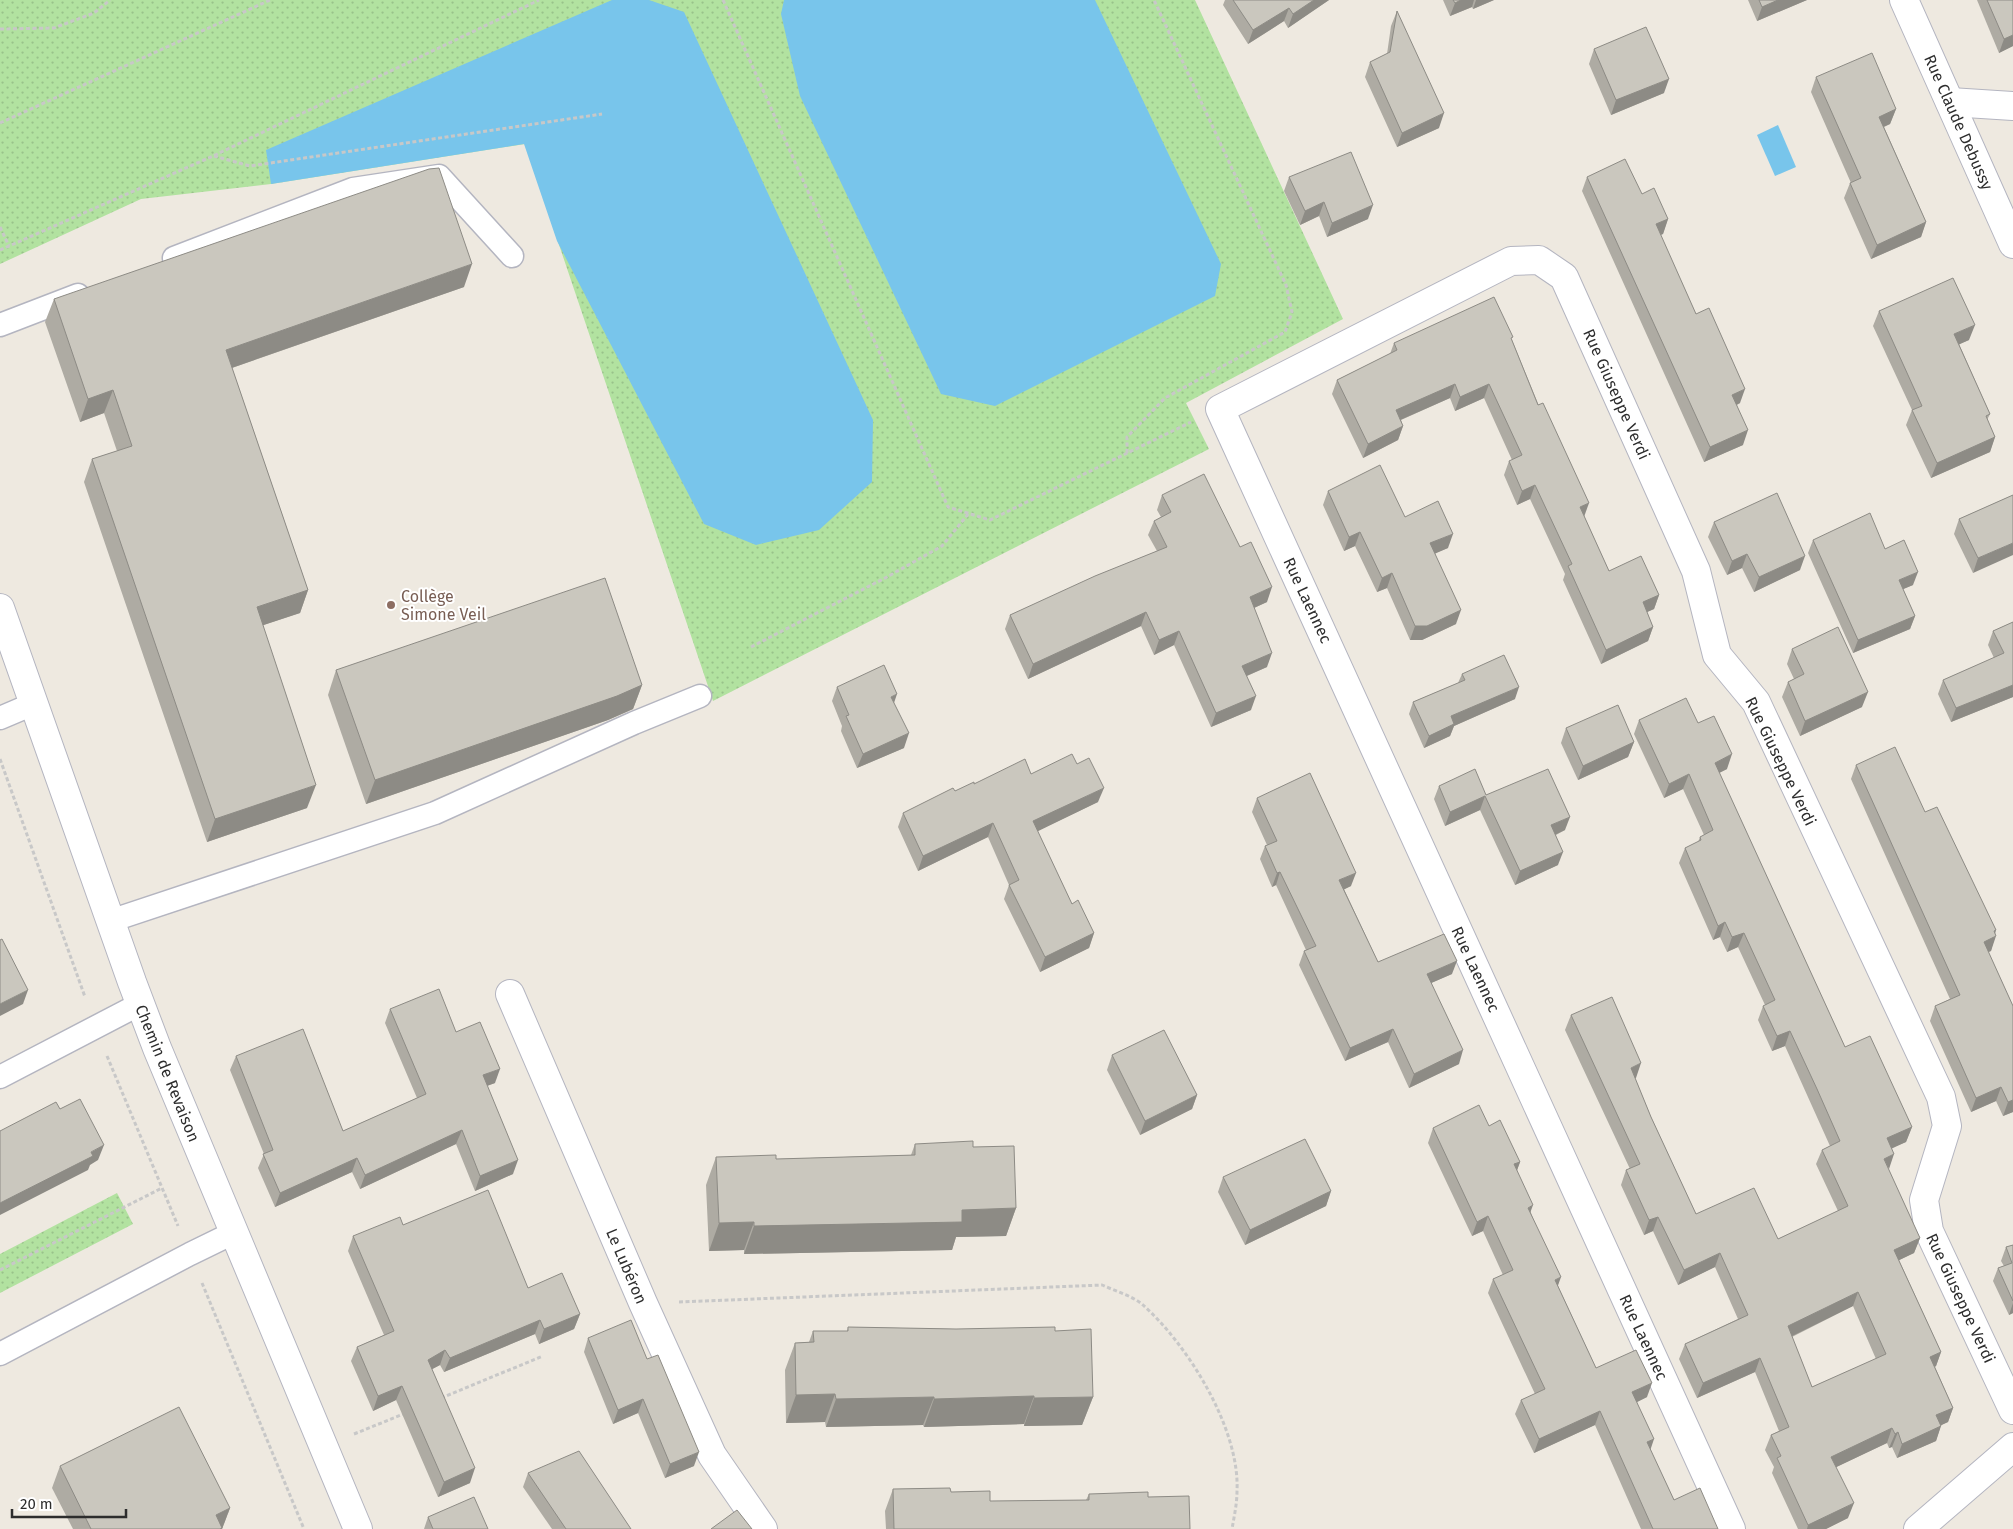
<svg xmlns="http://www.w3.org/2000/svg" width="2013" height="1529" viewBox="0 0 2013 1529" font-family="'Fira Sans',sans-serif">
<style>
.park{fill:url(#park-dots)}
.water{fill:#78c5eb}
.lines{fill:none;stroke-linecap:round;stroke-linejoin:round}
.service-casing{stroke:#b4b5c0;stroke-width:25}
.minor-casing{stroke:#b4b5c0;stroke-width:30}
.path{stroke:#c8c8c8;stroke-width:3;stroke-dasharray:4 2.5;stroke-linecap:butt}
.service{stroke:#fff;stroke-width:22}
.minor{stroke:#fff;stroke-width:28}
.wall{fill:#aeaba3;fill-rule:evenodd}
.shaded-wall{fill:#8d8b85}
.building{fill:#cac7be;stroke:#8d8b85;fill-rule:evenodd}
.education-dot{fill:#8d6e63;stroke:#fff;stroke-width:2}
.labels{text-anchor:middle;stroke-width:4;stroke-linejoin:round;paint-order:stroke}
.street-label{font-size:16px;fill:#2d2d2d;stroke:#fff}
.education-label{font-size:16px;fill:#785e54;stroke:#fff;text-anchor:start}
</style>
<defs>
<pattern id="park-dots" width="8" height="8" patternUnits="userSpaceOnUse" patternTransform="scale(1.25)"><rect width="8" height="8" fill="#b2e2a0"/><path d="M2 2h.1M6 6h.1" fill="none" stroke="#99c28a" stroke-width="1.8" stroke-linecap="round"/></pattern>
</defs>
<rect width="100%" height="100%" fill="#eee9e0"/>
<!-- park -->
<g class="park">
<path d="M0,0H1195L1343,319L1186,403L1209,449L713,701L525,144L271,184L141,199L0,264Z"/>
<path d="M117,1193L133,1224L0,1293V1254Z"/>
</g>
<!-- water -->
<g class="water">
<path d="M612,0H649L684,12L873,420L872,482L819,530L756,545L704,524L557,241L524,144L271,184L266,150Z"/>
<path d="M784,0H1095L1221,264L1215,296L995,406L941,394L800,96L781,14Z"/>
<path d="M1778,125L1796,167L1775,176L1757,135Z"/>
</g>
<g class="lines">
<!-- service casing -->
<g class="service-casing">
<g id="service">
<path d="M174,258L353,189L439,176L512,256"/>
<path d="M0,325L78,295"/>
<path d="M0,718L33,704"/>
<path d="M110,921L435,813L634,723L700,696"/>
<path d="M0,1077L140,1004"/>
<path d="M0,1354L190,1254L233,1233"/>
</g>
</g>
<!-- minor casing -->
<g class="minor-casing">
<g id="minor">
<path d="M1904,0L2013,244"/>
<path d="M1950,102L2013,106"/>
<path d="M0,608L132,982L157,1048L358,1529"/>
<path d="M510,994L643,1303L712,1455L763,1529"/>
<path d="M1731,1529L1220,409L1511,261L1539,260L1564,277L1696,571L1717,655L1756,702L1941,1097L1947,1126L1924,1200L1929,1231L2013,1410"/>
<path d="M1918,1529L2013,1447"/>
</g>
</g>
<!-- path -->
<g class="path">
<path d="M723,0L948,507L990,520L1191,422"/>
<path d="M0,29L54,28L94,13L110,0"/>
<path d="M0,123L270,0"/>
<path d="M214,156L250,166L602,114"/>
<path d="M0,227L9,246"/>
<path d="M0,250L213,156L539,0"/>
<path d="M1127,453V437L1165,398L1285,332L1292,312L1286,285L1154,0"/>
<path d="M751,647L887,577L942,546L969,513"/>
<path d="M0,759L85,997"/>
<path d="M107,1056L178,1226"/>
<path d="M0,1270L162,1188"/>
<path d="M202,1283L304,1529"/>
<path d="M679,1302L1102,1285C1115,1291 1133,1296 1143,1305C1188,1345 1240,1429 1237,1491C1237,1504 1234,1517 1232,1529"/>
<path d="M441,1398L543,1356"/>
<path d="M354,1434L406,1413"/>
</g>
<!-- service -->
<use href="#service" class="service"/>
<!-- minor -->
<use href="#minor" class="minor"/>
</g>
<!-- wall -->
<g class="wall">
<path d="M1225,0H1329L1288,28L1284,21L1248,44L1223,5Z"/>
<path d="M1443,0H1494L1473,9L1472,7L1450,16Z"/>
<path d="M1748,0H1807L1757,21Z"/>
<path d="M1977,0H2013V46L1999,53Z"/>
<path d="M1397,11L1439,128L1397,147L1365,77L1370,62L1387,54L1391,26Z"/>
<path d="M1594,49L1664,93L1611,115L1589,64Z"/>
<path d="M1816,77L1896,109L1890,124L1884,127L1926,222L1921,237L1871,259L1844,198L1850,183H1851L1811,92Z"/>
<path d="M1289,177L1368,219L1327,237L1319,216L1300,225L1284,191Z"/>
<path d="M1587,177L1642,194L1668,219L1663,234L1660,235L1696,314L1740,403L1737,405L1743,445L1704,462L1582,191Z"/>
<path d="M464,287L232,368L308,590L300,613L263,625L307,808L207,842L84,482L92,459L117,451L104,413L80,422L45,322L54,299Z"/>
<path d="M1879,311L1969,340L1959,344L1990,414L1987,420L1995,437L1990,452L1931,478L1906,425L1912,410L1873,326Z"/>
<path d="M1512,340L1584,516L1609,571L1659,595L1654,609L1647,612L1653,627L1648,641L1601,664L1563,580L1565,574L1530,499L1517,505L1504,475L1509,461L1512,460L1484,398L1455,411L1450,398L1401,420L1403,426L1398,440L1363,458L1332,394L1337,380L1390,354L1394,343Z"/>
<path d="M1328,491L1405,517L1448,548L1435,553L1456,624L1422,640H1410L1387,588L1377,592L1355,546L1344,551L1323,505Z"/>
<path d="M1162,495L1267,602L1254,608L1267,667L1247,676L1251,710L1211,727L1174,645L1154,655L1141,626L1028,679L1005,629L1010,615L1157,551L1148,535L1154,521L1161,517L1157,510Z"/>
<path d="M2013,495L1973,573L1954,534L1959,519Z"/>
<path d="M1714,522L1800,570L1754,592L1742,568L1727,575L1708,537Z"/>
<path d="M1813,540L1913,585L1903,589L1915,616L1910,629L1853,653L1808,553Z"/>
<path d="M2013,622V697L1951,722L1938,694L1943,680L1994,658L1988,645L1993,631Z"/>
<path d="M1792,649L1862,707L1800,736L1782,697L1788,682L1794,679L1787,664Z"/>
<path d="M336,670L642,685L633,709L608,720L366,804L328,695Z"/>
<path d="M1462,674L1515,699L1454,726L1450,736L1424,748L1409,714L1413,702L1458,683Z"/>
<path d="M837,687L894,703L904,748L857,768L841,731L842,726L832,701Z"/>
<path d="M1639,720L1698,723L1727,769L1719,773L1845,1047L1912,1127L1906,1142L1891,1148L1888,1169L1920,1238L1914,1253L1899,1260L1941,1352L1936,1366L1935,1367L1953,1408L1948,1422L1941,1425L1936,1441L1897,1458L1892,1447L1889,1448L1887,1443L1836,1467L1848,1518L1826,1529H1798L1772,1473L1774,1467L1765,1450L1771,1435L1779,1431L1755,1372L1697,1398L1679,1359L1685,1344L1738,1319L1715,1267L1678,1285L1653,1231L1644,1235L1621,1185L1626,1170L1630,1169L1565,1030L1571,1015L1636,1078H1635L1651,1117L1696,1214L1778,1239L1838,1211L1816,1164L1822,1150L1830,1146L1785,1046L1772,1051L1758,1020L1763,1006L1765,1005L1738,947L1727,952L1720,937L1713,940L1679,863L1685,848L1698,842L1700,837L1704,835L1683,789L1664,798L1634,734ZM1853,1306L1876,1359L1812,1387L1792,1337Z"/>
<path d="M1566,728L1634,742L1628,757L1578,780L1561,743Z"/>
<path d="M1856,765L1925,812L1996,930L1991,951L1988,952L2013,1006V1112L2003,1116L1996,1101L1971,1112L1930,1021L1935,1006L1950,999L1851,779Z"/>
<path d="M1031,774L1098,802L1037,831L1072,904L1094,933L1089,948L1040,972L1004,899L1009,885L988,837L918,871L898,827L903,813L955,791L974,784Z"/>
<path d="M1439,786L1486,795L1565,830L1556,835L1558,865L1515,885L1480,810L1445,826L1434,799Z"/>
<path d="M1257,798L1351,886L1344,889L1378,962L1452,974L1431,983L1459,1064L1409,1088L1388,1042L1345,1061L1299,965L1304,951L1306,950L1276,885L1272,887L1260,859L1265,846L1267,845L1252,812Z"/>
<path d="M390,1009L456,1032L495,1083L487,1086L513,1174L475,1191L456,1144L360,1189L352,1172L275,1207L258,1168L264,1154L230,1070L236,1056L343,1131L417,1098L385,1023Z"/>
<path d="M1112,1055L1197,1095L1192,1109L1140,1135L1107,1070Z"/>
<path d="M1489,1126L1520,1162L1517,1170L1531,1213L1558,1286L1596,1368L1647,1397L1637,1402L1650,1450L1674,1500L1718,1529H1641L1595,1425L1534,1453L1515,1414L1521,1400L1535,1394L1488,1293L1493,1279L1503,1275L1483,1231L1472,1236L1428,1143L1433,1128Z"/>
<path d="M915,1144L973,1147L1016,1208L1006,1236L956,1237L952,1250L744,1254V1250L709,1251L706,1185L716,1157L776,1159L911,1155Z"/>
<path d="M1223,1177L1331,1191L1326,1206L1245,1245L1218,1192Z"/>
<path d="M403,1225L580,1314L574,1329L539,1344L535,1334L444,1372L440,1365L432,1369L470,1483L438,1497L396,1400L373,1411L351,1361L357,1347L384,1335L348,1251L353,1236Z"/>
<path d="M2013,1245V1313L2009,1315L1993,1281L1998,1268L2004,1266L2001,1261L2006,1247Z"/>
<path d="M848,1327L1055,1331L1093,1397L1082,1425L1024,1426V1424L924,1427L923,1425L826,1427L825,1422L786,1423L785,1370L795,1343L809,1342L813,1331H847Z"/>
<path d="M588,1338L647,1359L694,1466L665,1478L638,1413L613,1424L584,1352Z"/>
<path d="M60,1466L230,1508L222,1529H73L52,1488Z"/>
<path d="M528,1473L631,1529H552L523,1487Z"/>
<path d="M893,1489L951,1492L990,1501L1086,1500L1089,1494L1148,1497L1190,1529H886L885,1511Z"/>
<path d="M428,1517L488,1529H424Z"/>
</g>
<!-- shaded-wall -->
<g class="shaded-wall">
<path d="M1314,0H1329L1288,28L1293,14Z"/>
<path d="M1461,0H1474L1472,7L1450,16L1455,3Z"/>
<path d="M1476,0H1494L1473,9Z"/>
<path d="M1778,0H1807L1757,21L1762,7Z"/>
<path d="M1289,8L1284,21L1248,44L1253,30Z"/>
<path d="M2013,35V46L1999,53L2004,39Z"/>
<path d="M1669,79L1664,93L1611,115L1616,100Z"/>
<path d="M1896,109L1890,124L1874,131L1879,117Z"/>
<path d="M1444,113L1439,128L1397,147L1402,133Z"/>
<path d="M1324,202L1319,216L1300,225L1305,211Z"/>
<path d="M1373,205L1368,219L1327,237L1332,223Z"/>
<path d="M1668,219L1663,234L1650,239L1656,224Z"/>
<path d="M1926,222L1921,237L1871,259L1877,245Z"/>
<path d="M472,264L464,287L217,373L226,350Z"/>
<path d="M1975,325L1969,340L1949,349L1954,334Z"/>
<path d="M1455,384L1450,398L1391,424L1396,410Z"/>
<path d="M1489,384L1484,398L1455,411L1460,397Z"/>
<path d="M1745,389L1740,403L1727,409L1732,395Z"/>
<path d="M113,390L104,413L80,422L88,399Z"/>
<path d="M1403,426L1398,440L1363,458L1368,444Z"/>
<path d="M1748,430L1743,445L1704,462L1710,447Z"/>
<path d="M1995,437L1990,452L1931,478L1937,463Z"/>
<path d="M1535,485L1530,499L1517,505L1522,491Z"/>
<path d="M1589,503L1584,517L1580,507Z"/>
<path d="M1360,532L1355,546L1344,551L1349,537Z"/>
<path d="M1453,534L1448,548L1425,558L1430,543Z"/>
<path d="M2013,543V555L1973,573L1978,558Z"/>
<path d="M1747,554L1742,568L1727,575L1732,561Z"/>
<path d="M1805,556L1800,570L1754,592L1759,577Z"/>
<path d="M1918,572L1913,585L1894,593L1899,580Z"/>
<path d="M1392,573L1387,588L1377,592L1382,578Z"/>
<path d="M1272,587L1267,602L1245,612L1250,597Z"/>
<path d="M308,590L300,613L249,630L257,607Z"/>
<path d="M1659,595L1654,609L1638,616L1643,602Z"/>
<path d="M1461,610L1456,624L1422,640H1410L1415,626Z"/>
<path d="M1146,612L1141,626L1028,679L1033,664Z"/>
<path d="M1915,616L1910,629L1853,653L1858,640Z"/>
<path d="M1653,627L1648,641L1601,664L1606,650Z"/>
<path d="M1179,631L1174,645L1154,655L1159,640Z"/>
<path d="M1272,653L1267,667L1237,680L1242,666Z"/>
<path d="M642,685L633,709L608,720L366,804L375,780Z"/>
<path d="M2013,685V697L1951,722L1956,708Z"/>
<path d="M1519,687L1515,699L1454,726L1450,736L1424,748L1429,736L1451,716Z"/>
<path d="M1868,692L1862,707L1800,736L1805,721Z"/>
<path d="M897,694L892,709L891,697Z"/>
<path d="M1256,696L1251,710L1211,727L1216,713Z"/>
<path d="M909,733L904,748L857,768L863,754Z"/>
<path d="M1634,742L1628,757L1578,780L1583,766Z"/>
<path d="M1732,754L1727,769L1709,778L1715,763Z"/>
<path d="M1689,774L1683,789L1664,798L1669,784Z"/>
<path d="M316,785L307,808L207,842L215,819Z"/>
<path d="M1104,788L1098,802L1028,836L1033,821Z"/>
<path d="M1485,796L1480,810L1445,826L1450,812Z"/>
<path d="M1570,817L1565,830L1546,839L1551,825Z"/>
<path d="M993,823L988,837L918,871L923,856Z"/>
<path d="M1563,852L1558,865L1515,885L1520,871Z"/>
<path d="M1280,872L1276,885L1272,887L1277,873Z"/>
<path d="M1356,873L1351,886L1335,894L1339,880Z"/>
<path d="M1725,922L1720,937L1713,940L1718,926Z"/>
<path d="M1996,930L1993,938L1996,936L1991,951L1979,956L1984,942L1994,931Z"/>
<path d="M1094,933L1089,948L1040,972L1045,957Z"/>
<path d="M1744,933L1738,947L1727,952L1732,937Z"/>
<path d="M1457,961L1452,974L1422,987L1427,974Z"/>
<path d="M28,990L23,1004L0,1016V1004Z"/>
<path d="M1393,1029L1388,1042L1345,1061L1350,1048Z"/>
<path d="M1790,1031L1785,1046L1772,1051L1777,1036Z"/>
<path d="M1463,1050L1459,1064L1409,1088L1414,1074Z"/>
<path d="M1641,1063L1636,1078L1626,1082L1631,1068Z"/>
<path d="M500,1069L495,1083L478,1089L483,1075Z"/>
<path d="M2001,1087L1996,1101L1971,1112L1976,1098Z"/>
<path d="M1197,1095L1192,1109L1140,1135L1145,1121Z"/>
<path d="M2013,1100V1112L2003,1116L2008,1102Z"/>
<path d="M1912,1127L1906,1142L1882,1153L1887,1138Z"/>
<path d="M462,1130L456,1144L360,1189L365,1175Z"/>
<path d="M104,1145L98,1160L90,1165L88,1170L0,1215V1203Z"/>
<path d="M1894,1154L1889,1169L1884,1159Z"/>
<path d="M357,1158L352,1172L275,1207L280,1193Z"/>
<path d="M518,1160L513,1174L475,1191L480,1176Z"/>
<path d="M1520,1162L1515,1176L1514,1164Z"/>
<path d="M1331,1191L1326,1206L1245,1245L1250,1230Z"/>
<path d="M1533,1205L1528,1219V1208Z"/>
<path d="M1016,1208L1006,1236L956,1237L952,1250L744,1254L754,1226L962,1210Z"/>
<path d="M1488,1216L1483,1231L1472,1236L1477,1222Z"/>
<path d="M1658,1217L1653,1231L1644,1235L1649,1220Z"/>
<path d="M754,1222L744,1250L709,1251L719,1223Z"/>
<path d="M1920,1238L1914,1253L1889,1265L1894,1250Z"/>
<path d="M1720,1253L1715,1267L1678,1285L1684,1270Z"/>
<path d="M1561,1277L1556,1291L1555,1280Z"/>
<path d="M1858,1292L1853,1306L1782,1341L1788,1326Z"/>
<path d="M2013,1303V1313L2009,1315Z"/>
<path d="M580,1314L574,1329L539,1344L544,1329Z"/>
<path d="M540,1320L535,1334L444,1372L450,1358Z"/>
<path d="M445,1350L440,1365L423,1374L428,1360Z"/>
<path d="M1941,1352L1936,1366L1925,1371L1930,1357Z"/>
<path d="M1760,1358L1755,1372L1697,1398L1703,1383Z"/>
<path d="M1652,1383L1647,1397L1627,1407L1632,1392Z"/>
<path d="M402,1386L396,1400L373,1411L378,1396Z"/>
<path d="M835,1394L825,1422L786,1423L796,1395Z"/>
<path d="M1034,1396L1024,1424L924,1427L934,1399Z"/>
<path d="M934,1397L923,1425L826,1427L836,1399Z"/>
<path d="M1093,1397L1082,1425L1024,1426L1034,1398Z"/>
<path d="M643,1399L638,1413L613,1424L618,1410Z"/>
<path d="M1953,1408L1948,1422L1931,1430L1936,1415Z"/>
<path d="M1600,1411L1595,1425L1534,1453L1539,1439Z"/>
<path d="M1941,1426L1936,1441L1897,1458L1902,1444Z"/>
<path d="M1892,1428L1887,1443L1826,1472L1831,1457Z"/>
<path d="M1898,1432L1892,1447L1889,1448L1895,1434Z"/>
<path d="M1654,1439L1649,1454L1647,1442Z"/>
<path d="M699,1452L694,1466L665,1478L670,1464Z"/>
<path d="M475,1468L470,1483L438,1497L444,1482Z"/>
<path d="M1854,1503L1848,1518L1826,1529H1807L1808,1525Z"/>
<path d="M230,1508L222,1529H211L216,1515Z"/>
</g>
<!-- building -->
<g class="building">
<path d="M1233,0H1314L1293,14L1289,8L1253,30Z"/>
<path d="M1453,0H1461L1455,3Z"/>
<path d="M1759,0H1778L1762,7Z"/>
<path d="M1987,0H2013V35L2004,39Z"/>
<path d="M1397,11L1444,113L1402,133L1370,62L1390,52Z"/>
<path d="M1646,27L1669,79L1616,100L1594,49Z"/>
<path d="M1872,53L1896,109L1879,117L1926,222L1877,245L1850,183L1861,178L1816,77Z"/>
<path d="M1351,152L1373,205L1332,223L1324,202L1305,211L1289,177Z"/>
<path d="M1625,159L1642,194L1654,188L1668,219L1656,224L1696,314L1709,308L1745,389L1732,395L1748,430L1710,447L1587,177Z"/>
<path d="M439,168L472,264L226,350L308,590L257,607L316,785L215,819L92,459L132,446L113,390L88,399L54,299L429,169Z"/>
<path d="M1953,278L1975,325L1954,334L1990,414L1986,416L1995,437L1937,463L1912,410L1922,406L1879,311Z"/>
<path d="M1494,297L1513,337L1511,338L1538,405L1543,403L1589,503L1580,507L1609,571L1641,556L1659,595L1643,602L1653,627L1606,650L1568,566L1572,564L1535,485L1522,491L1509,461L1522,455L1489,384L1460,397L1455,384L1396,410L1403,426L1368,444L1337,380L1397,350L1394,343Z"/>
<path d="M1380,465L1405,517L1438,501L1453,534L1430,543L1461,610L1427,626H1415L1392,573L1382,578L1360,532L1349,537L1328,491Z"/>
<path d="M1204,474L1240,547L1251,542L1272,587L1250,597L1272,653L1242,666L1256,696L1216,713L1179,631L1159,640L1146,612L1033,664L1010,615L1095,576L1167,547L1154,521L1171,512L1162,495Z"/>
<path d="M1777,493L1805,556L1759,577L1747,554L1732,561L1714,522Z"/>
<path d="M2013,495V543L1978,558L1959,519Z"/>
<path d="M1870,513L1885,549L1904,540L1918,572L1899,580L1915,616L1858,640L1813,540Z"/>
<path d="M605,578L642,685L617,696L375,780L336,670Z"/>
<path d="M2013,622V685L1956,708L1943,680L2004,653L1993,631Z"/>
<path d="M1838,627L1868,692L1805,721L1788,682L1804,674L1792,649Z"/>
<path d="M1504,655L1519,687L1451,716L1454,724L1429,736L1413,702L1465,680L1462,674Z"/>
<path d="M884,665L897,694L891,697L909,733L863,754L846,716L849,715L837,687Z"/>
<path d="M1686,698L1698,723L1714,716L1732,754L1715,763L1845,1047L1870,1036L1912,1127L1887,1138L1894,1154L1884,1159L1920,1238L1894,1250L1941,1352L1930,1357L1953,1408L1936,1415L1941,1426L1902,1444L1898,1432L1895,1434L1892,1428L1831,1457L1854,1503L1808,1525L1777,1458L1781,1456L1771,1435L1789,1427L1760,1358L1703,1383L1685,1344L1748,1315L1720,1253L1684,1270L1658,1217L1649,1220L1626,1170L1640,1164L1571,1015L1612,997L1641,1063L1631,1068L1651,1117L1696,1214L1754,1188L1778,1239L1848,1206L1822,1150L1840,1141L1817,1089L1790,1031L1777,1036L1763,1006L1775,1000L1744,933L1732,937L1725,922L1718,926L1685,848L1701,840L1700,837L1713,830L1689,774L1669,784L1639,720ZM1858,1292L1886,1354L1812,1387L1788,1326Z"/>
<path d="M1618,705L1634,742L1583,766L1566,728Z"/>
<path d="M1895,747L1925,812L1937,807L1996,930L1994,931L1996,936L1984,942L2013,1006V1100L2008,1102L2001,1087L1976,1098L1935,1006L1960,995L1856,765Z"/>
<path d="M1072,754L1077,764L1089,758L1104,788L1033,821L1072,904L1078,900L1094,933L1045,957L1009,885L1019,880L993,823L923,856L903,813L953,788L955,791L974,782V784L1025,759L1031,774Z"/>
<path d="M1475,769L1486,795L1548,769L1570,817L1551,825L1563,852L1520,871L1485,796L1450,812L1439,786Z"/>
<path d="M1310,773L1356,873L1339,880L1378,962L1444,934L1457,961L1427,974L1463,1050L1414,1074L1393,1029L1350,1048L1304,951L1316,946L1280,872L1277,873L1265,846L1277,841L1257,798Z"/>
<path d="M2,939L28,990L0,1004V940Z"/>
<path d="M439,989L456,1032L480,1022L500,1069L483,1075L518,1160L480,1176L462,1130L365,1175L357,1158L280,1193L263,1154L273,1150L236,1056L303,1029L343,1131L426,1094L390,1009Z"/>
<path d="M1164,1030L1197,1095L1145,1121L1112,1055Z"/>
<path d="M80,1099L104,1145L91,1152L93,1156L0,1203V1131L56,1102L60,1109Z"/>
<path d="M1479,1105L1489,1126L1500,1120L1520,1162L1514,1164L1533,1205L1528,1208L1561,1277L1555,1280L1596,1368L1636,1350L1652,1383L1632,1392L1654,1439L1647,1442L1674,1500L1700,1488L1718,1529H1653L1600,1411L1539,1439L1521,1400L1545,1389L1493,1279L1513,1270L1488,1216L1477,1222L1433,1128Z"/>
<path d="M1305,1139L1331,1191L1250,1230L1223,1177Z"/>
<path d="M973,1141V1147L1014,1146L1016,1208L962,1210V1222L754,1226V1222L719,1223L716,1157L776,1155V1159L915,1155V1144Z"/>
<path d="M488,1190L528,1288L562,1273L580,1314L544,1329L540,1320L450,1358L445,1350L428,1360L475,1468L444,1482L402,1386L378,1396L357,1347L394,1331L353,1236L400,1217L403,1225Z"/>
<path d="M2013,1245V1301L1998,1268L2012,1263L2006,1247Z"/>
<path d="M631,1320L647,1359L658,1355L699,1452L670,1464L643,1399L618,1410L588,1338Z"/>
<path d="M848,1327L956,1329L1055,1327V1331L1091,1329L1093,1397L1034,1398V1396L934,1399V1397L836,1399L835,1394L796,1395L795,1343L814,1342L813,1331H848Z"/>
<path d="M179,1407L230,1508L216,1515L222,1528L220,1529H91L60,1466Z"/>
<path d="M579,1451L631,1529H566L528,1473Z"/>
<path d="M950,1488L951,1492L990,1491V1501L1089,1500V1494L1148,1492V1497L1189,1496L1190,1529H894L893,1489Z"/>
<path d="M474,1497L488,1529H433L428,1517Z"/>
<path d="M737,1510L752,1529H711Z"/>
</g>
<!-- markers -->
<circle class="education-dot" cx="391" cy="605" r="5"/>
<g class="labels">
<!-- street labels -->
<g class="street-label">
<text transform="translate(1959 122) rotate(66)" y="6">Rue Claude Debussy</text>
<text transform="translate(1617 394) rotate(66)" y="6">Rue Giuseppe Verdi</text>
<text transform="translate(1308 600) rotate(65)" y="6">Rue Laennec</text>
<text transform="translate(1781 761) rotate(64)" y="6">Rue Giuseppe Verdi</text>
<text transform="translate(1476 969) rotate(65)" y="6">Rue Laennec</text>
<text transform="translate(168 1073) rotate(68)" y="6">Chemin de Revaison</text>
<text transform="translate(627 1266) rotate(67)" y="6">Le Lubéron</text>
<text transform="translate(1961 1298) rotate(65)" y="6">Rue Giuseppe Verdi</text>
<text transform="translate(1644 1337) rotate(65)" y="6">Rue Laennec</text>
</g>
<!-- education labels -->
<g class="education-label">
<text x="401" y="602">Collège<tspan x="401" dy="18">Simone Veil</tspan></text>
</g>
</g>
<!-- scale -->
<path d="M12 1509v8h114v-8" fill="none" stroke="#2d2d2d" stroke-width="2.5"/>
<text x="20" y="1509" font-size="15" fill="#2d2d2d" stroke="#ffffff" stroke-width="4" paint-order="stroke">20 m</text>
</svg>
